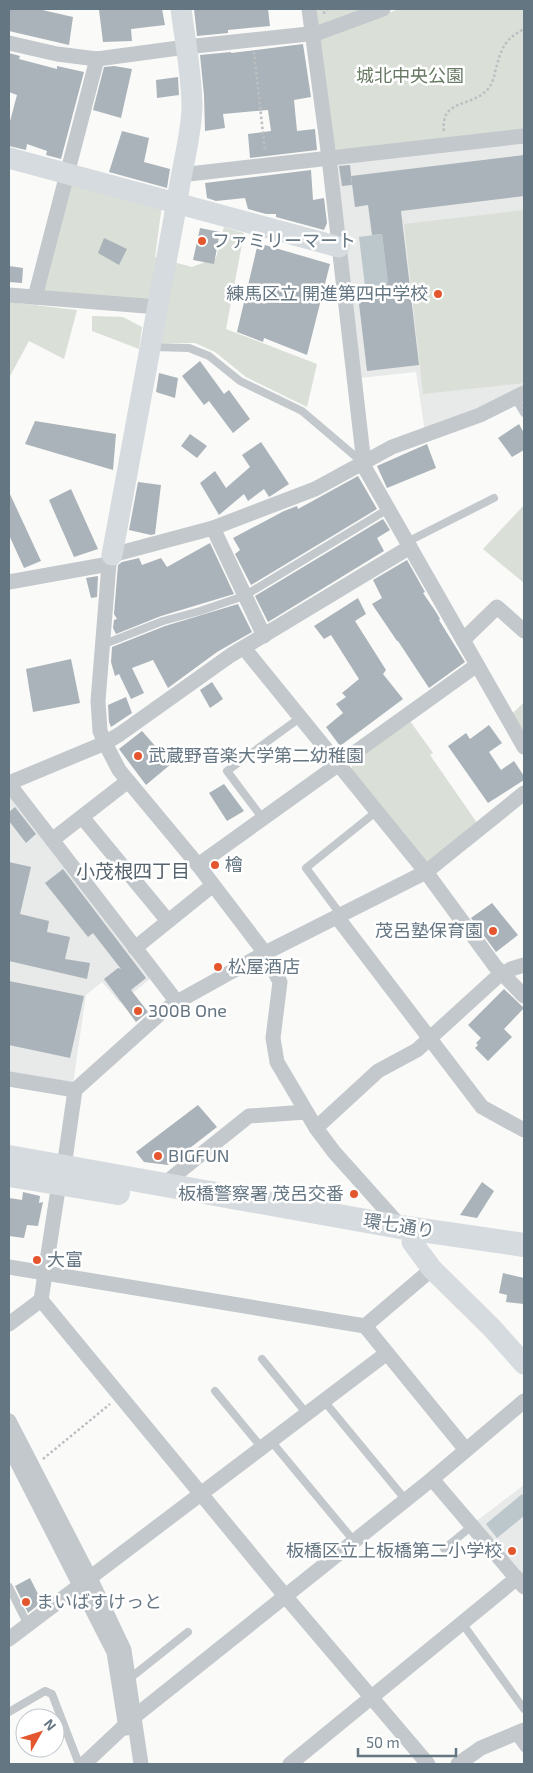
<svg xmlns="http://www.w3.org/2000/svg" width="533" height="1773" viewBox="0 0 533 1773" font-family="'Exo 2','Noto Sans JP',sans-serif">
<style>
.built{fill:#e8e9e9}
.green{fill:#dadfd7}
.water{fill:#bbc7cb}
.building{fill:#aab3b9}
.lines{fill:none;stroke-linecap:round;stroke-linejoin:round}
.path{stroke:#bbbfc2;stroke-width:2.5;stroke-dasharray:2.5 2.5;stroke-linecap:butt}
.lane{stroke:#c3c8cc;stroke-width:8}
.street{stroke:#c3c8cc;stroke-width:15}
.secondary{stroke:#d6dbdf;stroke-width:21}
.primary{stroke:#d6dbdf;stroke-width:24}
.poi-dot{fill:#e4572e;stroke:#fff;stroke-width:2}
.labels{text-anchor:middle;stroke-width:5;stroke-linejoin:round;paint-order:stroke}
.park-label{font-size:18px;fill:#687a64;stroke:#fff}
.poi-label{font-size:18px;fill:#657683;stroke:#fff;text-anchor:start}
.street-label{font-size:18px;fill:#657683;stroke:#fff}
.neighbourhood-label{font-size:19px;fill:#57646e;stroke:#fff}
</style>
<rect width="100%" height="100%" fill="#fafaf8"/>
<!-- built -->
<g class="built">
<path d="M524,141V391L425,432L416,372L361,378L336,166L339,163Z"/>
<path d="M9,796L150,979L120,1003L102,982L86,995L73,1084L9,1074Z"/>
<path d="M524,1485V1580L475,1522Z"/>
</g>
<!-- green -->
<g class="green">
<path d="M316,9H366L318,26Z"/>
<path d="M399,9H524V129L338,151L333,147L319,38Z"/>
<path d="M69,184L162,205L155,257L192,267L216,258L224,227L244,233L226,329L317,364L307,407L246,377L215,352L195,343H156L164,303L40,294Z"/>
<path d="M524,210V383L423,394L404,224Z"/>
<path d="M9,302L77,310L64,359L29,341L9,378Z"/>
<path d="M92,316L123,317L142,327L139,349L92,331Z"/>
<path d="M524,505V583L483,549Z"/>
<path d="M524,702V735L512,714Z"/>
<path d="M410,721L433,753L430,755L477,823L430,861H423L351,772L352,762Z"/>
</g>
<!-- water -->
<g class="water">
<path d="M382,234L388,284L365,286L359,237Z"/>
<path d="M522,1494L524,1497V1516L497,1538L486,1524Z"/>
</g>
<!-- building -->
<g class="building">
<path d="M9,9H38L73,17L69,45L9,31Z"/>
<path d="M111,9H162L165,25L131,29L132,41L103,42L99,10Z"/>
<path d="M194,9H268L270,26L228,30V33L197,36Z"/>
<path d="M303,44L311,97L294,100L297,131L315,129L317,150L250,158L248,134L271,131L268,110L223,114L225,128L205,131L204,95L200,55L231,52V53Z"/>
<path d="M9,53L20,56L19,59L57,69V66L84,72L61,159L46,155L47,151L27,144L26,150L9,146V125L17,95L9,92Z"/>
<path d="M114,66L132,69L121,118L93,110L104,67Z"/>
<path d="M178,77L179,95L157,98L156,80Z"/>
<path d="M122,131L149,138L144,162L170,169L167,188L109,172Z"/>
<path d="M524,155V196L401,211L419,365L367,371L357,287L388,284L382,234L372,235L368,205L355,207L351,176Z"/>
<path d="M350,165L352,185L342,186L339,166Z"/>
<path d="M311,170L313,200L324,198L327,223L324,230L276,217V214H266L248,209L245,198L216,201L207,198L205,183Z"/>
<path d="M200,228L220,232L214,264L193,260Z"/>
<path d="M104,238L127,249L119,265L98,253Z"/>
<path d="M258,243L330,264L307,355L264,338L263,342L237,332Z"/>
<path d="M9,266L23,268L22,283L9,282Z"/>
<path d="M200,361L224,394L229,390L250,419L233,433L209,401L204,405L182,376Z"/>
<path d="M159,373L178,378L175,398L156,392Z"/>
<path d="M35,421L116,434L113,470L25,444Z"/>
<path d="M519,424L524,433V450L512,457L498,438Z"/>
<path d="M190,434L207,446L197,458L181,446Z"/>
<path d="M261,442L289,484L269,497L264,489L248,501L244,494L219,515L200,483L215,471L226,488L250,467L242,455Z"/>
<path d="M427,444L436,468L387,488L377,466Z"/>
<path d="M358,476L377,509L251,585L235,554L240,550L233,538L284,511L297,506L298,509Z"/>
<path d="M138,482L161,485L155,534L151,535L129,530Z"/>
<path d="M71,489L98,549L74,557L49,500Z"/>
<path d="M9,492L41,561L24,568L9,535Z"/>
<path d="M383,519L390,530L377,538L384,551L268,622L255,596Z"/>
<path d="M210,543L234,594L161,616L116,634L113,628L114,620L117,619L114,614L118,565L122,562L139,558L142,565L161,558L167,567Z"/>
<path d="M407,560L425,592L423,593L436,612L440,619L439,620L465,662L429,688L398,641H397L372,604L382,598L373,580Z"/>
<path d="M98,576L97,597L91,598L86,578Z"/>
<path d="M358,598L366,614L355,621L386,670L383,674L403,699L340,746L326,727L343,713L336,704L346,697L342,693L359,679L331,635L324,639L314,626Z"/>
<path d="M238,604L252,632L217,652L168,688L153,660L132,668L144,693L131,699L119,674L115,676L111,662L112,647L165,626Z"/>
<path d="M71,659L80,703L33,712L26,669Z"/>
<path d="M212,682L223,699L210,708L200,690Z"/>
<path d="M126,697L132,713L111,727L109,722L108,705Z"/>
<path d="M489,725L502,743L489,752L501,770L514,761L524,776V780L488,803L448,746L466,733L470,739Z"/>
<path d="M142,731L171,764L146,785L119,749Z"/>
<path d="M224,784L244,811L227,821L209,793Z"/>
<path d="M15,807L36,834L26,843L9,821V812Z"/>
<path d="M9,862L31,867L20,914L49,921L47,932L70,937L65,959L90,963L87,979L9,961Z"/>
<path d="M63,869L146,978L131,990L148,1012L136,1022L104,979L118,968L121,969L93,933L88,937L45,883Z"/>
<path d="M492,903L518,935L496,952L471,918Z"/>
<path d="M9,981L84,996L70,1058L9,1045Z"/>
<path d="M504,989L524,1008L504,1029L512,1037L488,1061L475,1048L478,1045L476,1043L481,1038L468,1025Z"/>
<path d="M198,1105L217,1127L168,1165L144,1162L136,1152Z"/>
<path d="M482,1182L494,1191L477,1218L460,1215Z"/>
<path d="M23,1192L40,1196L39,1203L43,1202L38,1226L27,1225L24,1238L9,1236V1198L22,1200Z"/>
<path d="M503,1273L524,1278V1304L506,1302L507,1295L499,1293Z"/>
<path d="M30,1578L42,1602L28,1613L15,1586Z"/>
</g>
<g class="lines">
<!-- path -->
<g class="path">
<path d="M323,13L326,12L327,9"/>
<path d="M254,52L265,151"/>
<path d="M444,131C440,99 472,107 487,90C492,85 494,78 495,72C501,50 503,40 524,29"/>
<path d="M43,1459L110,1404"/>
</g>
<!-- lane -->
<g class="lane">
<path d="M153,347L189,348L209,356L240,381L302,411L362,462"/>
<path d="M515,398L524,413"/>
<path d="M407,542L494,498"/>
<path d="M102,645L163,621L200,611L244,596L388,509"/>
<path d="M263,819L227,771L301,717"/>
<path d="M341,915L306,868L377,811"/>
<path d="M262,1359L307,1414"/>
<path d="M215,1391L262,1448"/>
<path d="M324,1401L405,1499"/>
<path d="M271,1441L354,1541"/>
<path d="M444,1549L472,1526"/>
<path d="M9,1587L28,1625"/>
<path d="M462,1623L524,1709"/>
<path d="M129,1679L188,1632"/>
<path d="M9,1712L45,1691L52,1694L79,1764"/>
<path d="M513,1733L524,1748"/>
</g>
<!-- street -->
<g class="street">
<path d="M309,9L329,158L364,464L366,470L524,747"/>
<path d="M9,43L57,54L97,59L186,47L318,33L383,9"/>
<path d="M180,175L524,136"/>
<path d="M9,295L158,307"/>
<path d="M35,297L97,59"/>
<path d="M213,528L264,636"/>
<path d="M9,582L109,564"/>
<path d="M463,640L497,607L524,631"/>
<path d="M244,648L426,872L495,966L524,996"/>
<path d="M9,783L105,743L120,734L231,655L410,547"/>
<path d="M9,784L177,1002"/>
<path d="M82,817L168,921"/>
<path d="M52,840L128,781"/>
<path d="M198,865L477,665"/>
<path d="M337,917L482,1107L524,1130"/>
<path d="M135,948L213,885"/>
<path d="M9,1079L75,1090"/>
<path d="M316,1128L378,1071L417,1050L497,977L511,969L524,965"/>
<path d="M64,1167L75,1090L162,1012L177,1002L265,953L426,872L524,793"/>
<path d="M164,1184L249,1116L306,1112"/>
<path d="M402,1228L334,1152L316,1128L277,1062L273,1038L280,982L265,953L198,865L119,770L105,743L100,731L98,701L109,564L112,555L213,528L315,489L392,447L480,415L524,393"/>
<path d="M9,1267L365,1326L432,1269"/>
<path d="M41,1300L286,1597L428,1764"/>
<path d="M9,1324L41,1300L59,1183"/>
<path d="M365,1326L466,1450"/>
<path d="M524,1401L432,1479L524,1587"/>
<path d="M9,1421L90,1578L124,1650L141,1764"/>
<path d="M9,1446L114,1652L126,1728"/>
<path d="M9,1639L387,1353"/>
<path d="M84,1764L134,1717L432,1479"/>
<path d="M290,1764L517,1578"/>
<path d="M458,1764L481,1748L524,1730"/>
</g>
<!-- secondary -->
<g class="secondary">
<path d="M9,158L339,247"/>
<path d="M112,555L177,202C181,171 191,138 192,108C192,75 185,41 181,9"/>
<path d="M412,1242L432,1269L492,1328L524,1364"/>
</g>
<!-- primary -->
<g class="primary">
<path d="M9,1157L400,1227L524,1245"/>
<path d="M9,1175L118,1193"/>
</g>
</g>
<!-- markers -->
<g class="poi-dot">
<circle cx="202" cy="241" r="5"/>
<circle cx="438" cy="294" r="5"/>
<circle cx="138" cy="756" r="5"/>
<circle cx="215" cy="865" r="5"/>
<circle cx="493" cy="931" r="5"/>
<circle cx="218" cy="967" r="5"/>
<circle cx="138" cy="1011" r="5"/>
<circle cx="158" cy="1156" r="5"/>
<circle cx="354" cy="1194" r="5"/>
<circle cx="37" cy="1260" r="5"/>
<circle cx="512" cy="1551" r="5"/>
<circle cx="26" cy="1602" r="5"/>
</g>
<g class="labels">
<!-- park labels -->
<g class="park-label">
<text x="410" y="82">城北中央公園</text>
</g>
<!-- poi labels -->
<g class="poi-label">
<text x="212" y="247">ファミリーマート</text>
<text x="428" y="300" text-anchor="end">練馬区立 開進第四中学校</text>
<text x="148" y="762">武蔵野音楽大学第二幼稚園</text>
<text x="225" y="871">檜</text>
<text x="483" y="937" text-anchor="end">茂呂塾保育園</text>
<text x="228" y="973">松屋酒店</text>
<text x="148" y="1017">300B One</text>
<text x="168" y="1162">BIGFUN</text>
<text x="344" y="1200" text-anchor="end">板橋警察署 茂呂交番</text>
<text x="47" y="1266">大富</text>
<text x="502" y="1557" text-anchor="end">板橋区立上板橋第二小学校</text>
<text x="36" y="1608">まいばすけっと</text>
</g>
<!-- street labels -->
<g class="street-label">
<text transform="translate(399 1226) rotate(9)" y="6">環七通り</text>
</g>
<!-- neighbourhood labels -->
<g class="neighbourhood-label">
<text x="133" y="878">小茂根四丁目</text>
</g>
</g>
<!-- border -->
<rect width="533" height="1773" fill="none" stroke="#657683" stroke-width="20"/>
<!-- north arrow -->
<g transform="translate(40 1733) rotate(51)"><circle r="24" fill="#ffffff" stroke="#c1c8cd"/>
<path d="M0-4L9 19L0 12L-9 19Z" fill="#e4572e"/>
<text y="-8" font-size="14" font-weight="bold" text-anchor="middle" fill="#657683">N</text>
</g>
<!-- scale -->
<path d="M358 1748v8h98v-8" fill="none" stroke="#657683" stroke-width="2.5"/>
<text x="366" y="1748" font-size="15" fill="#657683" stroke="#ffffff" stroke-width="4" paint-order="stroke">50 m</text>
</svg>
